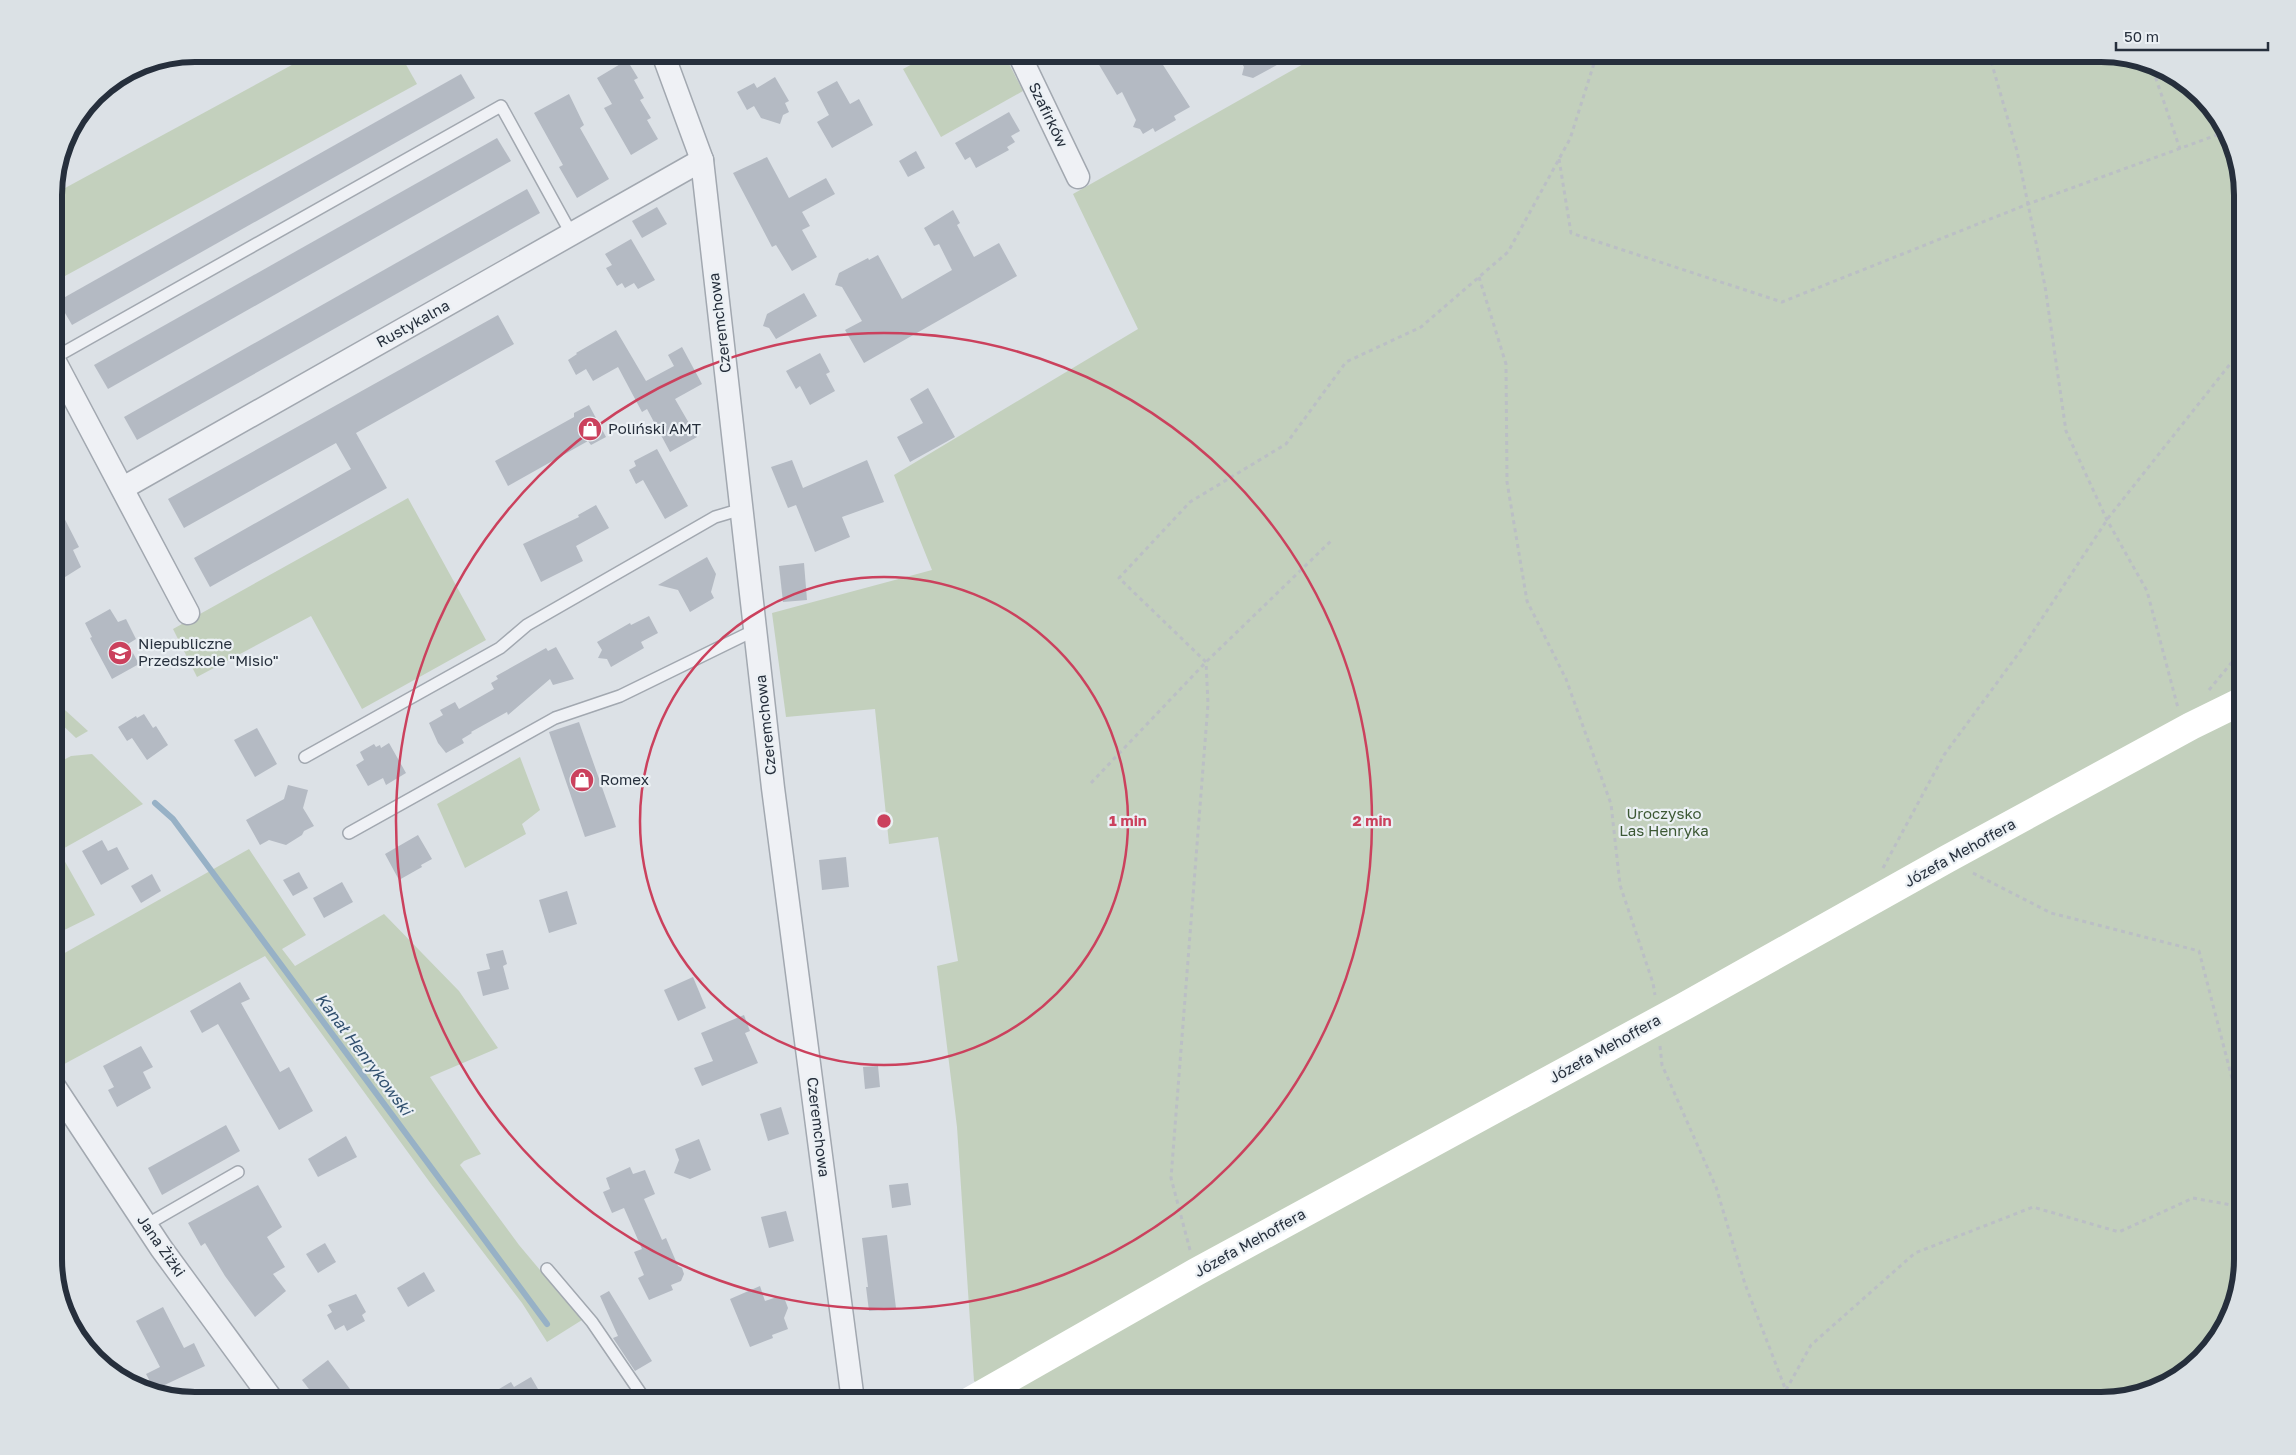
<svg xmlns="http://www.w3.org/2000/svg" width="2296" height="1455" viewBox="0 0 2296 1455" font-family="'Golos Text',sans-serif">
<style>
.green{fill:#c3d0bd}
.lines{fill:none;stroke-linecap:round;stroke-linejoin:round}
.stream{stroke:#97b1c6;stroke-width:6}
.building{fill:#b4bac3}
.lane-casing{stroke:#a2a8b0;stroke-width:14}
.street-casing{stroke:#a2a8b0;stroke-width:25}
.path{stroke:#bbbfc5;stroke-width:3;stroke-dasharray:4 4;stroke-linecap:butt}
.lane{stroke:#eff1f5;stroke-width:11}
.street{stroke:#eff1f5;stroke-width:22}
.secondary{stroke:#fff;stroke-width:28}
.ring{fill:none;stroke:#cb415d;stroke-width:2.5}
.labels{text-anchor:middle;stroke-width:4.5;stroke-linejoin:round;paint-order:stroke}
.street-label{font-size:15px;fill:#262f3c;stroke:#ebf0f4}
.poi-label{font-size:15px;fill:#262f3c;stroke:#ebf0f4;text-anchor:start}
.park-label{font-size:15px;fill:#3c5834;stroke:#ebf0f4}
.water-label{font-size:16px;font-style:italic;fill:#31506f;stroke:#ebf0f4}
.rim{fill:none;stroke:#262f3c;stroke-width:6}
.centre{fill:#cb415d;stroke:#ebf0f4;stroke-width:2.5}
.ring-label{font-size:15px;text-anchor:middle;font-weight:bold;fill:#cb415d;stroke:#ebf0f4;stroke-width:4.5;stroke-linejoin:round;paint-order:stroke}
</style>
<rect width="100%" height="100%" fill="#dce1e6"/>
<!-- green -->
<g class="green">
<path d="M312,54H400L417,84L54,282V194Z"/>
<path d="M931,54H1004L1023,91L941,137L903,69Z"/>
<path d="M1321,54H2100L2179,77L2223,125L2242,195V1260L2219,1338L2171,1382L2101,1401H1000L974,1381L957,1127L937,966L958,961L938,837L889,844L875,709L786,717L772,613L932,570L894,475L1138,329L1073,194Z"/>
<path d="M408,498L486,640L362,709L311,616L197,677L173,629Z"/>
<path d="M54,700L88,731L76,738L54,717Z"/>
<path d="M92,754L143,804L59,851L95,915L54,935V765L71,756Z"/>
<path d="M520,757L540,810L522,824L526,834L465,868L437,804Z"/>
<path d="M249,849L306,935L282,949L295,966L384,914L459,991L498,1048L430,1077L481,1154L464,1161L460,1165L519,1245L582,1320L547,1342L522,1303L431,1184L265,956L55,1069L54,959Z"/>
</g>
<g class="lines">
<!-- stream -->
<path class="stream" d="M155,803L173,819L547,1324"/>
</g>
<!-- building -->
<g class="building">
<path d="M1114,54H1156L1190,107L1174,116L1176,120L1155,132L1153,128L1143,134L1140,129L1133,127L1136,120L1122,92L1117,95L1098,63Z"/>
<path d="M1236,54H1297L1253,78L1242,75L1244,67Z"/>
<path d="M627,60L638,78L634,80L644,98L640,100L651,118L647,120L658,139L631,155L604,108L612,104L597,78Z"/>
<path d="M461,74L475,98L72,325L58,301Z"/>
<path d="M775,77L789,101L785,103L789,112L783,115L780,124L761,118L754,106L747,110L737,92L754,83L757,88Z"/>
<path d="M837,81L850,104L859,99L873,125L832,148L817,122L829,115L817,92Z"/>
<path d="M569,94L584,125L580,128L609,179L577,198L559,167L563,165L534,113Z"/>
<path d="M1009,112L1020,131L1011,136L1015,142L1007,147L1009,150L976,168L970,157L965,160L955,143Z"/>
<path d="M497,138L511,161L108,389L94,365Z"/>
<path d="M916,151L925,168L908,177L899,161Z"/>
<path d="M767,157L789,198L826,178L835,194L802,212L810,226L802,230L817,257L792,271L776,245L772,247L733,173Z"/>
<path d="M527,189L540,213L137,440L124,417Z"/>
<path d="M657,207L667,224L642,238L632,221Z"/>
<path d="M953,210L960,223L957,225L974,257L999,243L1017,276L864,363L845,330L862,321L842,287L835,285L839,273L868,258L869,260L878,255L902,299L952,270L939,244L934,246L924,228Z"/>
<path d="M631,239L655,280L638,289L634,283L625,288L622,283L617,286L606,268L612,265L605,254Z"/>
<path d="M804,293L817,316L776,339L769,328L763,326L767,314Z"/>
<path d="M498,315L514,344L356,433L387,488L210,587L194,558L351,469L336,443L184,528L168,499Z"/>
<path d="M616,330L646,381L674,366L668,355L682,347L702,384L675,399L697,437L670,452L647,409L642,412L618,367L593,381L586,369L576,375L568,360L577,354L576,353Z"/>
<path d="M820,353L830,372L826,374L835,391L810,405L800,386L796,389L786,371Z"/>
<path d="M928,388L955,437L910,462L897,437L923,423L910,399Z"/>
<path d="M589,405L606,437L591,445L588,441L508,486L495,461L574,417V413Z"/>
<path d="M657,449L688,506L665,519L643,480L636,484L629,470L636,466L634,461Z"/>
<path d="M792,460L803,488L867,460L884,502L842,517L850,537L815,552L796,505L788,508L771,467Z"/>
<path d="M54,498L79,547L73,550L81,567L54,584Z"/>
<path d="M596,505L609,528L576,546L583,561L541,582L523,544L579,517L578,515Z"/>
<path d="M707,557L716,574L711,592L714,598L690,612L678,590L658,585Z"/>
<path d="M804,563L807,600L783,602L779,566Z"/>
<path d="M110,609L118,622L126,619L136,639L128,644L139,664L112,679L90,638L92,637L85,623Z"/>
<path d="M649,616L658,633L641,642L644,648L611,667L607,659L598,658L602,650L597,642L630,623L631,625Z"/>
<path d="M556,647L574,679L553,685L550,679L508,715L507,712L471,732L472,733L462,739L464,743L446,753L438,743L429,723L443,715L440,710L455,702L459,709L494,689L491,683L498,679L496,676L546,648L548,651Z"/>
<path d="M144,714L153,728L156,726L168,745L147,760L132,738L127,741L118,727L136,716L137,718Z"/>
<path d="M579,722L616,827L585,837L549,732Z"/>
<path d="M257,728L277,764L255,777L234,740Z"/>
<path d="M389,743L406,773L386,785L383,778L368,786L356,765L364,760L360,752L374,744L376,747L380,745L381,748Z"/>
<path d="M288,785L308,790L303,808L314,826L304,831L302,835L286,845L269,840L260,845L246,820L284,799Z"/>
<path d="M418,835L432,859L421,865L422,867L399,880L385,854Z"/>
<path d="M102,840L108,851L117,847L129,869L101,885L82,851Z"/>
<path d="M846,857L849,887L822,890L819,860Z"/>
<path d="M299,872L308,888L293,896L283,880Z"/>
<path d="M152,874L161,891L141,903L131,886Z"/>
<path d="M342,882L353,902L324,918L313,898Z"/>
<path d="M567,891L577,924L549,933L539,900Z"/>
<path d="M503,950L507,964L503,966L509,989L483,996L477,972L490,969L486,954Z"/>
<path d="M693,977L706,1008L678,1021L664,990Z"/>
<path d="M240,982L250,999L241,1003L280,1072L289,1067L313,1111L279,1130L218,1024L202,1033L190,1011Z"/>
<path d="M744,1015L750,1031L745,1033L758,1063L702,1086L694,1068L713,1061L701,1033Z"/>
<path d="M141,1046L153,1067L143,1072L151,1088L117,1107L108,1090L114,1087L103,1066Z"/>
<path d="M878,1066L880,1087L865,1089L863,1067Z"/>
<path d="M781,1107L789,1134L768,1141L760,1114Z"/>
<path d="M226,1125L240,1151L162,1195L148,1168Z"/>
<path d="M346,1136L357,1157L318,1177L308,1159Z"/>
<path d="M699,1139L711,1170L690,1179L674,1173L679,1160L675,1149Z"/>
<path d="M630,1167L633,1174L645,1170L655,1194L644,1199L662,1240L666,1238L678,1266L682,1268L684,1274L681,1281L671,1285L673,1290L649,1300L638,1278L644,1275L634,1252L642,1249L624,1208L612,1213L603,1192L610,1189L606,1178Z"/>
<path d="M908,1183L911,1205L892,1208L889,1185Z"/>
<path d="M258,1185L282,1227L267,1237L285,1267L273,1274L286,1291L255,1317L225,1276L205,1243L201,1246L188,1223Z"/>
<path d="M786,1211L794,1241L769,1248L761,1217Z"/>
<path d="M887,1235L896,1308L869,1311L866,1287H868L862,1238Z"/>
<path d="M325,1243L336,1262L318,1273L306,1254Z"/>
<path d="M424,1272L435,1291L408,1307L397,1288Z"/>
<path d="M760,1286L765,1301L777,1297L785,1300L788,1308L784,1318L788,1329L772,1335L773,1338L750,1347L730,1299Z"/>
<path d="M609,1291L652,1361L635,1371L613,1338L618,1336L600,1296Z"/>
<path d="M356,1294L366,1312L362,1315L365,1321L347,1331L344,1325L335,1330L327,1315L332,1312L328,1305Z"/>
<path d="M163,1307L184,1348L194,1343L205,1366L156,1389H154L146,1374L160,1367L136,1321Z"/>
<path d="M328,1360L353,1393L342,1401H318L302,1380Z"/>
<path d="M531,1377L545,1401H479L511,1382L514,1387Z"/>
</g>
<g class="lines">
<!-- lane casing -->
<g class="lane-casing">
<g id="lane">
<path d="M54,358L501,106L572,235"/>
<path d="M305,757L500,648L527,625L715,517L742,509"/>
<path d="M349,833L555,718L620,696L755,630"/>
<path d="M146,1225L238,1172"/>
<path d="M547,1269L592,1322L646,1401"/>
</g>
</g>
<!-- street casing -->
<g class="street-casing">
<g id="street">
<path d="M663,54L702,160L773,788L853,1401"/>
<path d="M1019,54L1078,177"/>
<path d="M54,360L188,613"/>
<path d="M123,488L702,160"/>
<path d="M54,1086L161,1248L273,1401"/>
</g>
</g>
<!-- path -->
<g class="path">
<path d="M1989,54L2017,151L2028,204L2045,286L2066,431L2107,520L2147,591L2178,708"/>
<path d="M2153,70L2180,149"/>
<path d="M1559,159L1571,233L1782,302L2028,204L2225,132"/>
<path d="M1479,277L1506,364L1507,482L1527,601L1566,679L1611,804L1620,885L1653,983L1655,995"/>
<path d="M2209,690L2242,650"/>
<path d="M1091,783L1206,662L1333,539"/>
<path d="M1883,868L1944,755L2021,650L2109,517L2242,349"/>
<path d="M1973,873L2051,913L2199,951L2242,1117"/>
<path d="M1660,1046L1662,1065L1716,1187L1745,1284L1790,1401"/>
<path d="M1190,1250L1171,1178L1208,704L1206,662L1119,578L1190,502L1286,444L1346,362L1421,327L1508,252L1570,139L1597,54"/>
<path d="M1786,1390L1811,1345L1915,1253L2033,1207L2119,1232L2193,1198L2242,1207"/>
</g>
<!-- lane -->
<use href="#lane" class="lane"/>
<!-- street -->
<use href="#street" class="street"/>
<!-- secondary -->
<path class="secondary" d="M970,1401L1196,1272L1683,1007L1947,859L2191,726L2242,701"/>
</g>
<!-- distance rings -->
<g class="ring">
<circle cx="884" cy="821" r="244"/>
<circle cx="884" cy="821" r="488"/>
</g>
<!-- icons -->
<defs>
<g id="shop-disc" transform="scale(1.25)"><circle r="9.5" fill="#cb415d" stroke="#ebf0f4"/><path d="M-5-2.5h2.3a2.7 3.5 0 0 1 5.4 0H5L5.5 6h-11ZM-1.5-2.5h3a1.5 2.3 0 0 0-3 0Z" fill="#fff"/></g>
<g id="school-disc" transform="scale(1.25)"><circle r="9.5" fill="#cb415d" stroke="#ebf0f4"/><path d="M0-5L7-2L0 1L-7-2ZM-4 1L0 2.5L4 1V4Q0 6-4 4Z" fill="#fff"/></g>
</defs>
<g fill-rule="evenodd">
<use href="#shop-disc" x="590" y="429"/>
<use href="#school-disc" x="120" y="653"/>
<use href="#shop-disc" x="582" y="780"/>
</g>
<g class="labels">
<!-- street labels -->
<g class="street-label">
<text transform="translate(1048 115) rotate(64)" y="5">Szafirków</text>
<text transform="translate(720 323) rotate(-97)" y="5">Czeremchowa</text>
<text transform="translate(413 324) rotate(-29)" y="5">Rustykalna</text>
<text transform="translate(766 725) rotate(-96)" y="5">Czeremchowa</text>
<text transform="translate(1960 853) rotate(-29)" y="5">Józefa Mehoffera</text>
<text transform="translate(1605 1049) rotate(-29)" y="5">Józefa Mehoffera</text>
<text transform="translate(818 1127) rotate(83)" y="5">Czeremchowa</text>
<text transform="translate(1250 1243) rotate(-29)" y="5">Józefa Mehoffera</text>
<text transform="translate(161 1246) rotate(55)" y="5">Jana Żiżki</text>
</g>
<!-- poi labels -->
<g class="poi-label">
<text x="608" y="434">Poliński AMT</text>
<text x="138" y="649">Niepubliczne<tspan x="138" dy="17">Przedszkole "Misio"</tspan></text>
<text x="600" y="785">Romex</text>
</g>
<!-- park labels -->
<g class="park-label">
<text x="1664" y="819">Uroczysko<tspan x="1664" dy="17">Las Henryka</tspan></text>
</g>
<!-- water labels -->
<g class="water-label">
<text transform="translate(364 1054) rotate(53)" y="6">Kanał Henrykowski</text>
</g>
</g>
<!-- crop -->
<path d="M0 0H2296V1455H0ZM195 62H2101A133 133 0 0 1 2234 195V1259A133 133 0 0 1 2101 1392H195A133 133 0 0 1 62 1259V195A133 133 0 0 1 195 62Z" fill="#dbe1e5" fill-rule="evenodd"/>
<path class="rim" d="M195 62H2101A133 133 0 0 1 2234 195V1259A133 133 0 0 1 2101 1392H195A133 133 0 0 1 62 1259V195A133 133 0 0 1 195 62Z"/>
<circle cx="884" cy="821" r="8" class="centre"/>
<g class="ring-label">
<text x="1128" y="826">1 min</text>
<text x="1372" y="826">2 min</text>
</g>
<!-- scale -->
<path d="M2116 42v8h152v-8" fill="none" stroke="#262f3c" stroke-width="2.5"/>
<text x="2124" y="42" font-size="15" fill="#262f3c" stroke="#ebf0f4" stroke-width="4" paint-order="stroke">50 m</text>
</svg>
